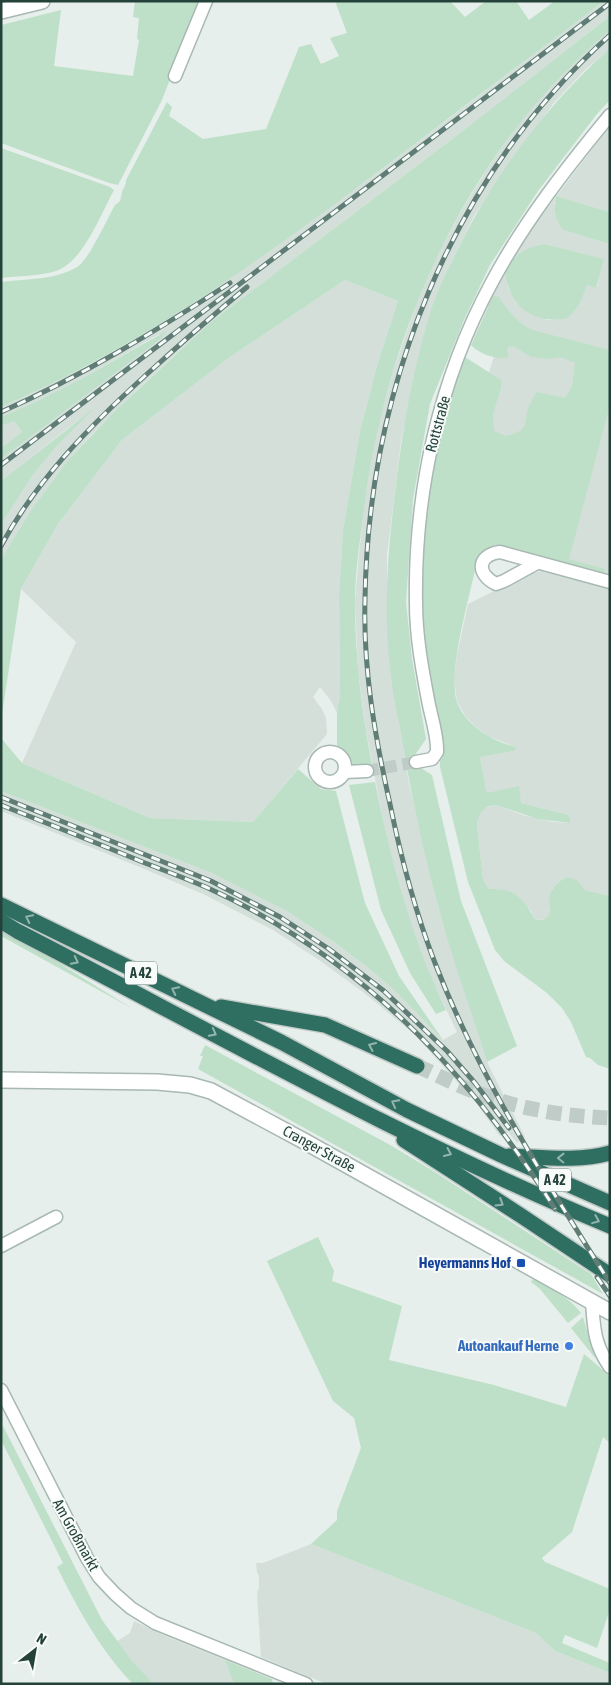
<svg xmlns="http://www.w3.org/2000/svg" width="611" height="1685" viewBox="0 0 611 1685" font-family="'Asap Condensed',sans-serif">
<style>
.built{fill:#d4dfda}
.green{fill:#bfe0c8}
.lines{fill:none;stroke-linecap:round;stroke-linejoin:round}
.minor-tunnel{stroke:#bfccc8;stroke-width:12;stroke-dasharray:12 6;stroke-linecap:butt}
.motorway-tunnel{stroke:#bfccc8;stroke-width:15;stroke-dasharray:15 8;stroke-linecap:butt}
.minor-casing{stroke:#a8b8b2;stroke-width:15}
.tertiary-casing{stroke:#a8b8b2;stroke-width:18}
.motorway-casing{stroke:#c2cac8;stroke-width:18}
.minor{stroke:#fff;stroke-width:12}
.tertiary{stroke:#fff;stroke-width:15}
.motorway{stroke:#2f6f62;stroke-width:15}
.rail-casing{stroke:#5f7d75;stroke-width:5}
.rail{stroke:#f7fbf9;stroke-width:3;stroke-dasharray:9;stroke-linecap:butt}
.oneway{stroke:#93b5ae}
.transit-dot{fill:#1a4fb4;stroke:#f7fbf9;stroke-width:2}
.shop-dot{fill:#3f7fe0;stroke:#f7fbf9;stroke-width:2}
.labels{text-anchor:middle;stroke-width:4;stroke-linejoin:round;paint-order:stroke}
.shield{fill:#f7fbf9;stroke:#637a73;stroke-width:1}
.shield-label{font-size:14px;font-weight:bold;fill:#24423a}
.street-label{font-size:15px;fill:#24423a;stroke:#f7fbf9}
.transit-label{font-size:15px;font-weight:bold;fill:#164399;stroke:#f7fbf9;text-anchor:end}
.shop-label{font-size:15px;font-weight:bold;fill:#366cbe;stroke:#f7fbf9;text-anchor:end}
</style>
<rect width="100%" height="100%" fill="#e6efeb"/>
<!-- built -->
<g class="built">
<path d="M604,1H610V16L447,143L212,321L141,386L92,434L68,460L31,510L1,559V524L16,499L32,476L55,448L92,411L68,428L1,481V459L169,331L156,336L85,377L35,402L1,417V407L30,394L97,361L168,318L365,182Z"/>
<path d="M610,30V48L584,71L553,104L474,216L452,261L433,306L414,377L401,441L387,555V604L390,669L409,784L439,911L487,1062L525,1137L517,1143L508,1132L502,1136L499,1135L477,1104L414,1034L363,992L319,960L273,930L203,894L137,866L1,811V791L214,874L252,892L285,910L334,942L367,967L392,988L443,1040L457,1032L432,980L408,918L386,837L366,730L358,670L355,602L359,553L366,492L376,433L392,375L418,299L438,254L462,210L487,169L517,126L545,92L575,60Z"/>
<path d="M610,125V212L556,196L554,204L566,231L610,244V575L547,559L473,441L485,385L494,356L488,305L506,271L508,288L516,302L529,313L547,320H554L575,310L587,285L597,287L603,259L545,244L526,250L511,262L538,220L559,193Z"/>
<path d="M345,280L398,301L378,362L360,431L343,530L339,593L340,694L337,713L331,701L320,687L313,697L322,709L326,718L327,734L253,822L150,818L22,763L76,642L21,589L58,524L122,440L230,357Z"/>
<path d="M14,421L22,432L1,448V426Z"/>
<path d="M541,571L610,587V896L585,890L567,877L558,882L552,889L549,899V914L546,919L540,920L534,918L531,911L519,897L512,893L489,889L483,879L477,825L478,816L485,808L496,805L523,815L553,822L570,823L569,815L521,803V800L487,793L480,757L514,751L515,747L488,736L476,727L466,717L457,701L454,680L457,655L468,604L524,576Z"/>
<path d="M311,1544L536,1633L555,1651L610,1673V1684H327L261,1657L257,1593L259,1588V1576L257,1572L256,1563H263Z"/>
<path d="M134,1621L163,1635L225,1660L234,1684H154L132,1661L116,1642L130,1633Z"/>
</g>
<!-- green -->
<g class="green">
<path d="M135,1H200L162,100L118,185L109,183L1,143V25L61,10L54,66L133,76L139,40L137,39L139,18L133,17Z"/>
<path d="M335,1H450L465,17L486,1H516L529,20L555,1H604C540,50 475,98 411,147C283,244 150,343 1,407V282C25,279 55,280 77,267C89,260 107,219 115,205C122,201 120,199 122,192C124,187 126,185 126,180L167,102L172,107L169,116L203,139L266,129L299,47L311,44L321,64L339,56L330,38L347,33Z"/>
<path d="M610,16V30C587,50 566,70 546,92C441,210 381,363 363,518C359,546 355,575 355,603C355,658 362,712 372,765L350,767L347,761L337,750V713L340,694L339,593L343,530L360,431L378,362L398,301L345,280L230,357L122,440L58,524L21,589L1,721V559L31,510L68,460L116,410L212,321L447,143Z"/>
<path d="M610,48V100L597,114L538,191L490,265L464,320L430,404L413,499L406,602L412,659L426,739L415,755L418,766L432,775L461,901L517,1046L487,1062C471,1011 453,961 439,910C423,851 410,790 400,729C396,709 392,689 390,669C383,607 388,546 396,484C403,425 414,364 432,307C439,287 449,267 459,247C496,172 547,105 610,48Z"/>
<path d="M1,148L110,187L114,190C101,214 83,262 56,271C39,276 19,276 1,278Z"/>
<path d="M556,196L610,212V244L563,230C555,218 553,210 556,196Z"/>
<path d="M545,244L604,259L596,288L587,285C583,297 577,311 567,318C544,324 519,314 510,291C508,286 505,278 506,272C510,255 530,246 545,244Z"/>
<path d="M493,296L499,297C509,312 516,322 532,330L610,350V405L569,559L605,569L604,573L490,548C483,551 481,556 477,562C470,595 447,673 457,702C466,726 492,741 516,747L514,751L480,757L487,793L519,786L521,803L569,815L570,819V823L538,819L496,805C484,806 478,813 477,825L483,879L489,889C514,888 523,897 534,918C540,922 546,920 549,914C550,910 549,907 549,902C549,890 556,882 567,877L577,880L585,890L610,896V1069L598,1065L590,1058L586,1057L571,1022L562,1008L547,993L504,961L495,950L468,882L440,767V760L443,757L444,752C436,713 426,672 423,632C416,540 431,444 465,357L501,380V388L493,414L494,431L506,436C532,429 522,425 529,406C531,401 534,396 537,392L565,398L572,386L575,363L561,357L547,359L531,357L515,347L509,346L507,350L509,355L507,358C495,359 479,354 471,345Z"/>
<path d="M170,329L160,339L1,459V448L22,432L14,421L1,426V417L35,402L85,377Z"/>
<path d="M96,407L55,448L32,476L1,524V481Z"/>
<path d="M1,738L22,763L150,818L253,822L298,769L321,789L336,791L365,903L399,976L443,1040L392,988L367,967L334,942L285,910L214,874L1,791Z"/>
<path d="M375,782C391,862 411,936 446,1010L436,1014L410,973L381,910L349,785Z"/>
<path d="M1,927L133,1009L1,936Z"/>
<path d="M205,1045L392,1146L435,1172L591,1274L603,1294L198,1069L203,1056H200Z"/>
<path d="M318,1237L334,1271L332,1281L402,1306L389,1360L494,1385L566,1407L584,1354L610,1376V1443L603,1437L572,1532L542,1558L545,1562L610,1589V1609L597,1648L565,1635L562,1643L610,1663V1673L555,1651L536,1633L311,1544L337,1520V1511L361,1448L354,1418L333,1401L267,1261Z"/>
<path d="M533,1279C551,1289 568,1296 581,1313L568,1323L540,1289L531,1282Z"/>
<path d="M583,1317L595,1358L571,1328Z"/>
<path d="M3,1426L102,1620L132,1661L154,1684H133C100,1650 78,1609 57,1567L63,1563L1,1440V1427Z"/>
<path d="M225,1660L272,1679L273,1684H234Z"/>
</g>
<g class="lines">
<!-- minor-tunnel -->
<path class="minor-tunnel" d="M367,771L416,762"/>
<!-- motorway-tunnel -->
<path class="motorway-tunnel" d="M417,1066C436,1074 454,1084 473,1091C516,1109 564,1116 610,1118"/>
<!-- minor casing -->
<g class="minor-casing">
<g id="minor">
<path d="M175,76L206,1"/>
<path d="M537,563L504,581L496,584C476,574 477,555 500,552L610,582"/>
<circle cx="330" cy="767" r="15"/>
<path d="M416,762L432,759L437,752C438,736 431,717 428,700C422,668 416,636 416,603C414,492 439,380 492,282C524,222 567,167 610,115"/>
<path d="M345,772L367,771"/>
<path d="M1,1246L56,1217"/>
<path d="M592,1302C594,1329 594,1344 610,1367"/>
<path d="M1,1390L87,1558L99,1577L115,1594L131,1608L155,1623L306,1684"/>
</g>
</g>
<!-- tertiary casing -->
<g class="tertiary-casing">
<g id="tertiary">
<path d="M1,11L42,1"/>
<path d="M1,1080L157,1082L190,1085L211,1091L304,1141L610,1312"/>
</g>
</g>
<!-- motorway casing -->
<g class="motorway-casing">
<g id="motorway">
<path d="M1,905L281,1042L407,1110L501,1155L610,1203"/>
<path d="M1,921L17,931C213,1032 406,1142 610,1226"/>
<path d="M221,1007L325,1025L417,1066"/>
<path d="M404,1140L520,1215L610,1275"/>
<path d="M509,1156C542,1157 577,1162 610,1153"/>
</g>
</g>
<!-- minor -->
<use href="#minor" class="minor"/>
<!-- tertiary -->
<use href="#tertiary" class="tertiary"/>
<!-- motorway -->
<use href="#motorway" class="motorway"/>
<!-- rail casing -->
<g class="rail-casing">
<g id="rail">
<path d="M610,35C451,177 368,388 365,600C363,669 375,737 390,804C401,858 415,911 435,963C479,1077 545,1180 610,1283"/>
<path d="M1,412C82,376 156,331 230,283"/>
<path d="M1,465L610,3"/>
<path d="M1,546C37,479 91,425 146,375C179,345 212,316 247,287"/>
<path d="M1,797L211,881L280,917L329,949L384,991L447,1051L475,1083L509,1128"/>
<path d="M1,805C49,824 97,843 145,863C166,871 187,879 208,888C359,957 468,1070 555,1209"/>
<path d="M597,1277L610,1296"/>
</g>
</g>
<!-- rail -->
<use href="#rail" class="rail"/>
</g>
<!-- one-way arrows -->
<defs><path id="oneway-chevron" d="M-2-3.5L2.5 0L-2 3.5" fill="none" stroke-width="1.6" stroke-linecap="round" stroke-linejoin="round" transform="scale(1.25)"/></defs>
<g class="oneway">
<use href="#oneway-chevron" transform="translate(29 918) rotate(-154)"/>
<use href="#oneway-chevron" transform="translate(75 961) rotate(27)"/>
<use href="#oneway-chevron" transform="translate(175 990) rotate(-154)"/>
<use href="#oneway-chevron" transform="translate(213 1033) rotate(28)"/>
<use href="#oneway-chevron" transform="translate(372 1046) rotate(-156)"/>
<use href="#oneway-chevron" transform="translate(395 1103) rotate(-152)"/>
<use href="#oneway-chevron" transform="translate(448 1153) rotate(25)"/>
<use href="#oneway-chevron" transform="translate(561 1158) rotate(-179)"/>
<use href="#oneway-chevron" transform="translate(500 1203) rotate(32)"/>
<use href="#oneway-chevron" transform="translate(596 1220) rotate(22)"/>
</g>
<!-- markers -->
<rect class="transit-dot" x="516" y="1258" width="10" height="10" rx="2.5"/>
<circle class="shop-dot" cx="569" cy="1346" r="5"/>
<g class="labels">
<!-- shield labels -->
<g class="shield">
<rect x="125" y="961.5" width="32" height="23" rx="4"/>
<rect x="539" y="1168.5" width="32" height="23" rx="4"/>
</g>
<g class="shield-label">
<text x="141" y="978">A 42</text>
<text x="555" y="1185">A 42</text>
</g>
<!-- street labels -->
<g class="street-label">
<text transform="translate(438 424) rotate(-75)" y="5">Rottstraße</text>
<text transform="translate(319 1149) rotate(29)" y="5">Cranger Straße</text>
<text transform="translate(76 1535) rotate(61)" y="5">Am Großmarkt</text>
</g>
<!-- transit labels -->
<g class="transit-label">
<text x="511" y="1268">Heyermanns Hof</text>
</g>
<!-- shop labels -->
<g class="shop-label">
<text x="559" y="1351">Autoankauf Herne</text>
</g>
</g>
<!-- border -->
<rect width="611" height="1685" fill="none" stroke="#24423a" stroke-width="5"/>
<!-- north arrow -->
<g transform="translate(35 1650) rotate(31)" stroke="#f7fbf9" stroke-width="4" paint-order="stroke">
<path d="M0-4L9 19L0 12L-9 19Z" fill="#24423a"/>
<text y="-8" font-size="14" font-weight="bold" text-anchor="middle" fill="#24423a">N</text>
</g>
</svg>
